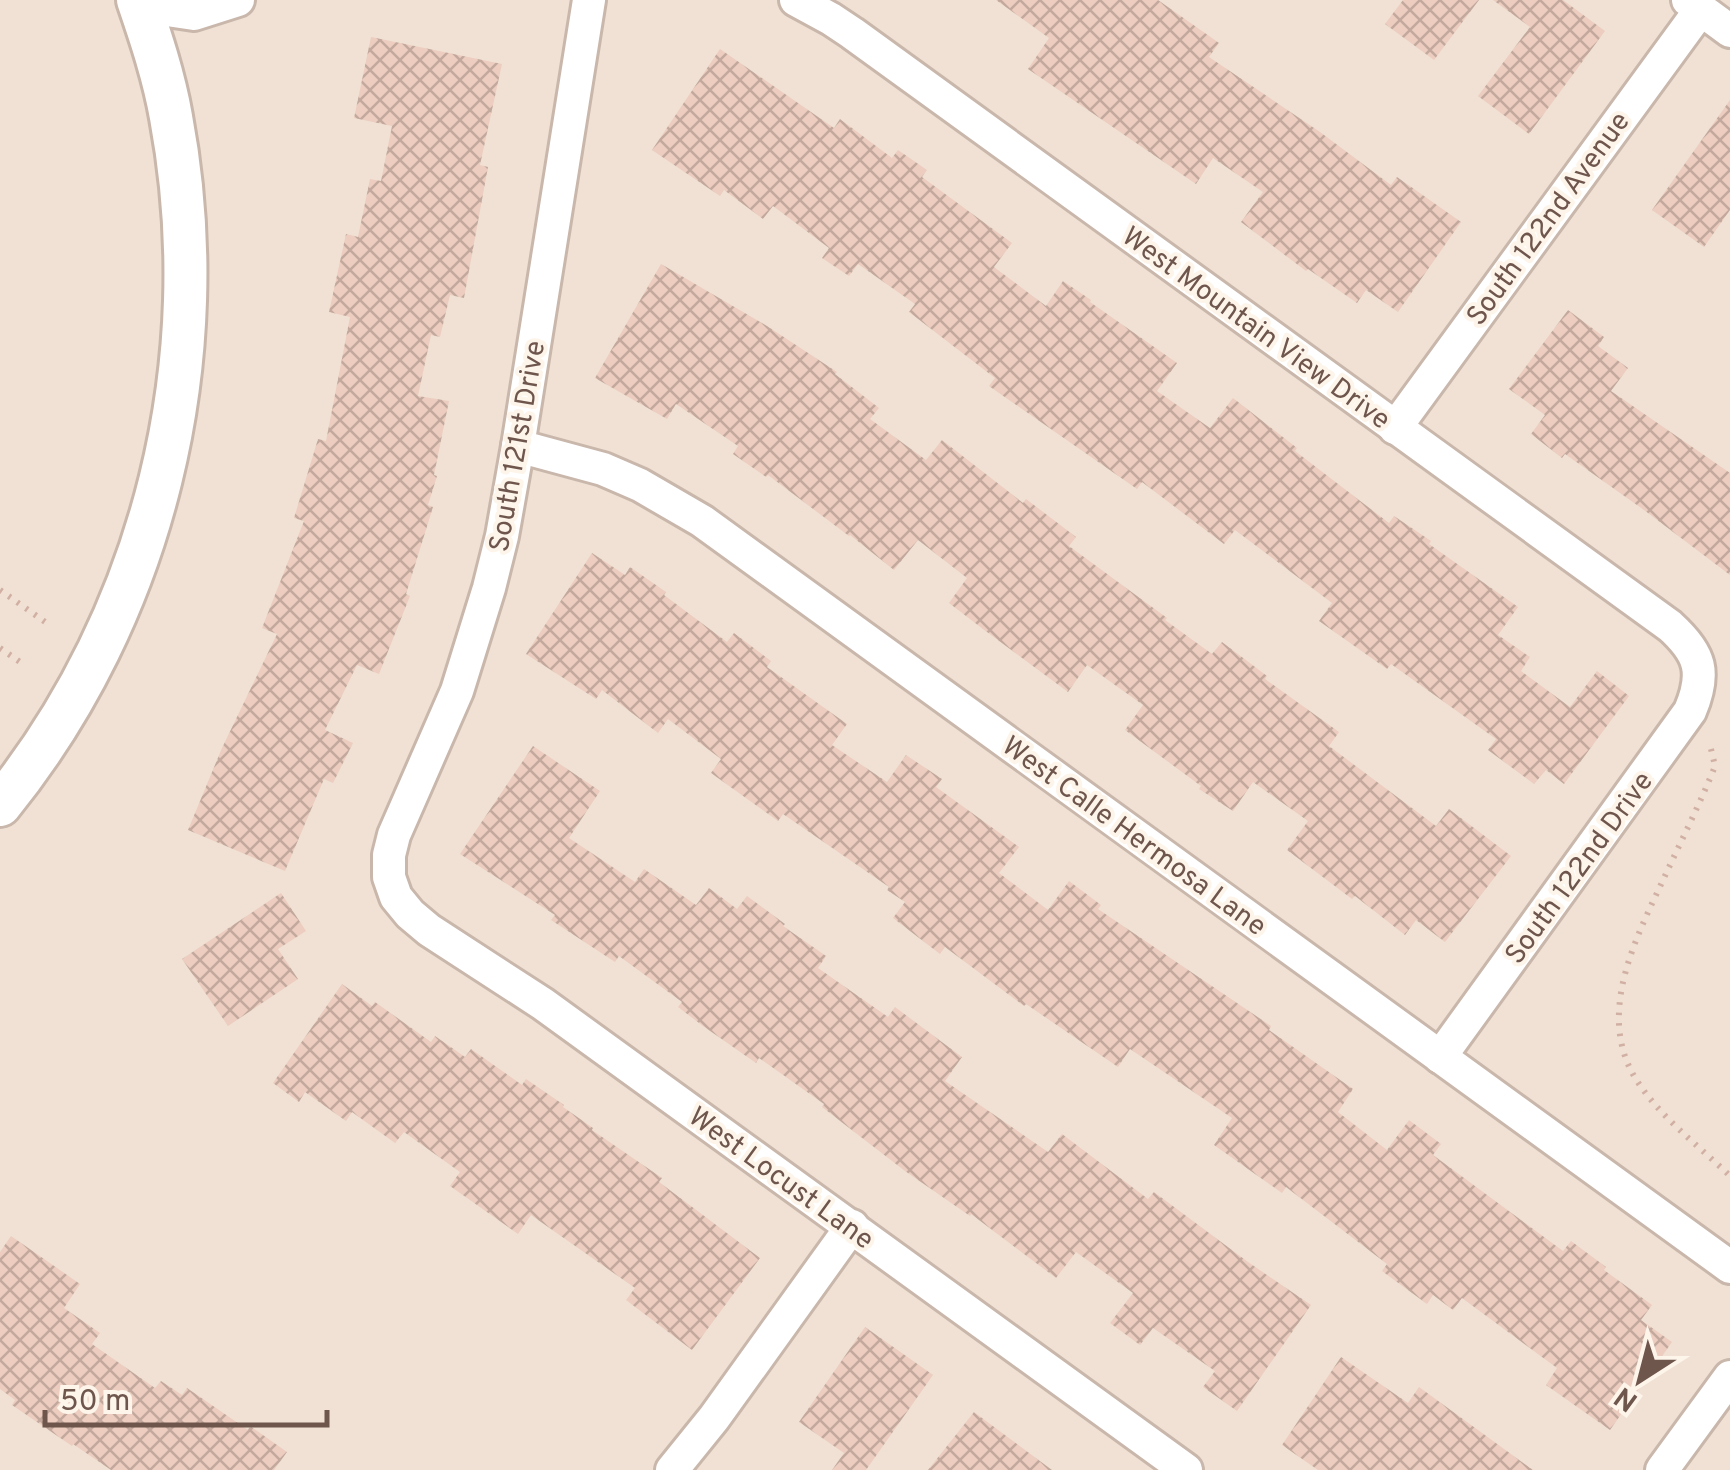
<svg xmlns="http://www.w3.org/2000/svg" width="1730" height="1470" viewBox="0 0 1730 1470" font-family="Overpass,sans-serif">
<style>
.residential{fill:#f0e1d4}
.building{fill:url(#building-cross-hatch)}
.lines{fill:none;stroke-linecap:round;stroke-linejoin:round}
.minor-casing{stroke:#c9b7ac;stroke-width:38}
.tertiary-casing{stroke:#c9b7ac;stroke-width:48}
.path{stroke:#d1b0a3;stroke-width:6;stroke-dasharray:2.5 8;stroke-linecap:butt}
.minor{stroke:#fff;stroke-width:32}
.tertiary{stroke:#fff;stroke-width:42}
.labels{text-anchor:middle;stroke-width:8;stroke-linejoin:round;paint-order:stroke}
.street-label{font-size:28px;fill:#6f564d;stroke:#fdf4ea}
</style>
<defs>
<pattern id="building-cross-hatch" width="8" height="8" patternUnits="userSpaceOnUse" patternTransform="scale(2.5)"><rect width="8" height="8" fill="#eccdbf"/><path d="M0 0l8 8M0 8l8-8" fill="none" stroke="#c3a99d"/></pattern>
</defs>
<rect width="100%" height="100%" fill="#faf0e4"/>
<!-- residential -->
<rect class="residential" x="0" y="0" width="1730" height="1470"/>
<!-- building -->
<g class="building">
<path d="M996,0H1158L1219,43L1209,57L1320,132L1391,185L1397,177L1461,222L1398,312L1366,290L1357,303L1308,269L1306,271L1241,222L1263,192L1213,158L1196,184L1028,69L1049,38Z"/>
<path d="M1403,0H1479L1434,60L1385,24Z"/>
<path d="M1493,0H1563L1605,31L1529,134L1478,96L1530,27Z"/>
<path d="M371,37L502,64L480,165L488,167L464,298L450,295L440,337L431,335L418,396L449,401L434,475L437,476L428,505L433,507L406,594L410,596L379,674L357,665L325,730L353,743L333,783L324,779L285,871L188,830L222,748L277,634L262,628L304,521L294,518L318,439L326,441L350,317L329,312L346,234L358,237L370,179L381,181L392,126L354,118Z"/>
<path d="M720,49L834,128L840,119L892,158L898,150L927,170L922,177L1012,243L994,267L1046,306L1063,281L1091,300L1090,302L1177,363L1157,391L1210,428L1233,398L1297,448L1295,451L1389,523L1394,516L1431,541L1429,544L1518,607L1498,635L1530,657L1521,671L1570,707L1597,671L1629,696L1564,784L1546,770L1534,784L1488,750L1496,739L1391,664L1387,669L1319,621L1332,603L1235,530L1224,544L1142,482L1137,489L989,386L995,378L909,312L915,304L858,264L849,276L822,258L829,248L773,206L763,219L724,190L720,196L652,150Z"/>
<path d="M1730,100V210L1704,247L1652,210Z"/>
<path d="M661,264L767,326L837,372L835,374L879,408L870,419L926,460L942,440L1023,503L1026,499L1076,537L1069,546L1167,618L1165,620L1212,654L1222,642L1267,676L1265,679L1339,732L1329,746L1436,826L1449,809L1511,856L1445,942L1416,920L1405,935L1355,896L1352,899L1287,850L1308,821L1253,782L1233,811L1199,789L1201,786L1125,730L1143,705L1087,665L1068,692L983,629L949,603L967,578L918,540L894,570L850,535L849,536L768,475L766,477L733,454L738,446L676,404L667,419L595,378Z"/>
<path d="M1568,310L1604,337L1598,346L1628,368L1611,391L1730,473V575L1644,510L1565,454L1562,458L1531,434L1545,415L1509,389Z"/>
<path d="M592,553L625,575L630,567L666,592L664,595L727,642L734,633L771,661L767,667L847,724L832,745L887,782L906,755L942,779L936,787L1019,847L999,873L1048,910L1069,881L1101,905L1098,909L1271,1026L1269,1030L1353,1089L1338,1112L1387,1150L1409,1120L1441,1144L1433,1155L1563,1251L1571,1241L1606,1267L1604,1270L1652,1305L1641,1320L1672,1342L1610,1430L1546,1385L1557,1368L1462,1298L1453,1310L1433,1295L1427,1304L1382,1271L1387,1264L1286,1187L1282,1193L1214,1145L1232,1118L1130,1049L1118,1067L1026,1004L1024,1006L945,947L940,954L893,918L905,902L887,890L889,887L783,814L778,821L711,773L721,759L668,719L658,733L602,690L596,699L526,654Z"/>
<path d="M533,746L600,791L569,838L635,882L644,869L696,905L709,888L737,909L747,896L785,924L783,926L826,956L818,968L888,1017L895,1007L962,1057L945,1081L1048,1152L1062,1134L1148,1199L1154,1192L1248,1262L1311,1305L1237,1411L1203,1387L1215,1371L1153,1328L1140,1345L1110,1323L1133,1293L1076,1252L1056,1278L971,1214L970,1216L905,1171L822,1107L824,1104L759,1058L756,1063L703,1026L678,1007L682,1002L619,956L615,962L551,920L555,915L460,854Z"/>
<path d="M281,893L306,931L278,949L298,979L228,1026L182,959Z"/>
<path d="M342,984L372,1006L375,1002L431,1042L435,1036L465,1057L471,1049L522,1085L526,1079L564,1105L563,1107L593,1128L592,1130L662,1178L659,1182L760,1258L692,1350L626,1300L635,1288L531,1215L518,1234L450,1186L460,1172L404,1132L395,1143L352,1112L346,1121L305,1092L299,1102L273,1083Z"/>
<path d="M11,1236L80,1284L64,1308L100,1333L92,1344L155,1388L161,1381L182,1395L187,1388L248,1430L250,1426L287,1452L274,1470H111L73,1444L72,1446L12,1405L15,1400L0,1389V1252Z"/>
<path d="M865,1327L933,1375L866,1470H832L844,1453L799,1422Z"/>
<path d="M1341,1357L1408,1403L1419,1387L1533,1470H1318L1282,1445Z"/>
<path d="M974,1412L1052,1470H928Z"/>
</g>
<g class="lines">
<!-- minor casing -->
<g class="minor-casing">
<g id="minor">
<path d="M589,0L518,446L502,536L489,588L457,691L394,835L389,855V877L396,897L410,914L429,930L543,1004L1186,1470"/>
<path d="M796,0L831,19L852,33L1670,626C1701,654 1706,673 1690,711L1440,1057"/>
<path d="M1688,0L1730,31"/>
<path d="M140,6L194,14L238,0"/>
<path d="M1395,428L1701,9"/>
<path d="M518,446L603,469L640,485L702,521L1730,1267"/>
<path d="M672,1470L714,1418L852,1226"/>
<path d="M1662,1470L1730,1377"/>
</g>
</g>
<!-- tertiary casing -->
<g class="tertiary-casing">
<path id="tertiary" d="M0,805C155,614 216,358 171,117C164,77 151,38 138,0"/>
</g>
<!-- path -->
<g class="path">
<path d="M0,590L48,624"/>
<path d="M0,648L23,664"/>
<path d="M1711,749L1715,766C1700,804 1681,841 1664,878C1636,938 1597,1012 1634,1076C1658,1116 1697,1144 1730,1176"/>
</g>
<!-- minor -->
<use href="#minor" class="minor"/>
<!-- tertiary -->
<use href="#tertiary" class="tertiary"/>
</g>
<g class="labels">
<!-- street labels -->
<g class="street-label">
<text transform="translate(1547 218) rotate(-54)" y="10">South 122nd Avenue</text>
<text transform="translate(1257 327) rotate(36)" y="10">West Mountain View Drive</text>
<text transform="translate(516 446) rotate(-80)" y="10">South 121st Drive</text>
<text transform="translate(1135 835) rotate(36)" y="10">West Calle Hermosa Lane</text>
<text transform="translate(1578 867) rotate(-54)" y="10">South 122nd Drive</text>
<text transform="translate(782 1177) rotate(36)" y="10">West Locust Lane</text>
</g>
</g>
<!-- north arrow -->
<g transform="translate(1640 1380) rotate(216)" stroke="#fdf4ea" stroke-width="8" paint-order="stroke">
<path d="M0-8L18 38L0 25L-18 38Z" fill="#6f564d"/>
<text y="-15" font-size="28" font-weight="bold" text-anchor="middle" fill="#6f564d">N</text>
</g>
<!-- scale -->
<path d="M45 1410v15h282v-15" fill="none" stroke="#6f564d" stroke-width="5"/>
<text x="60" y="1410" font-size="30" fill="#6f564d" stroke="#fdf4ea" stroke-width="8" paint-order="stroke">50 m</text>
</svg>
